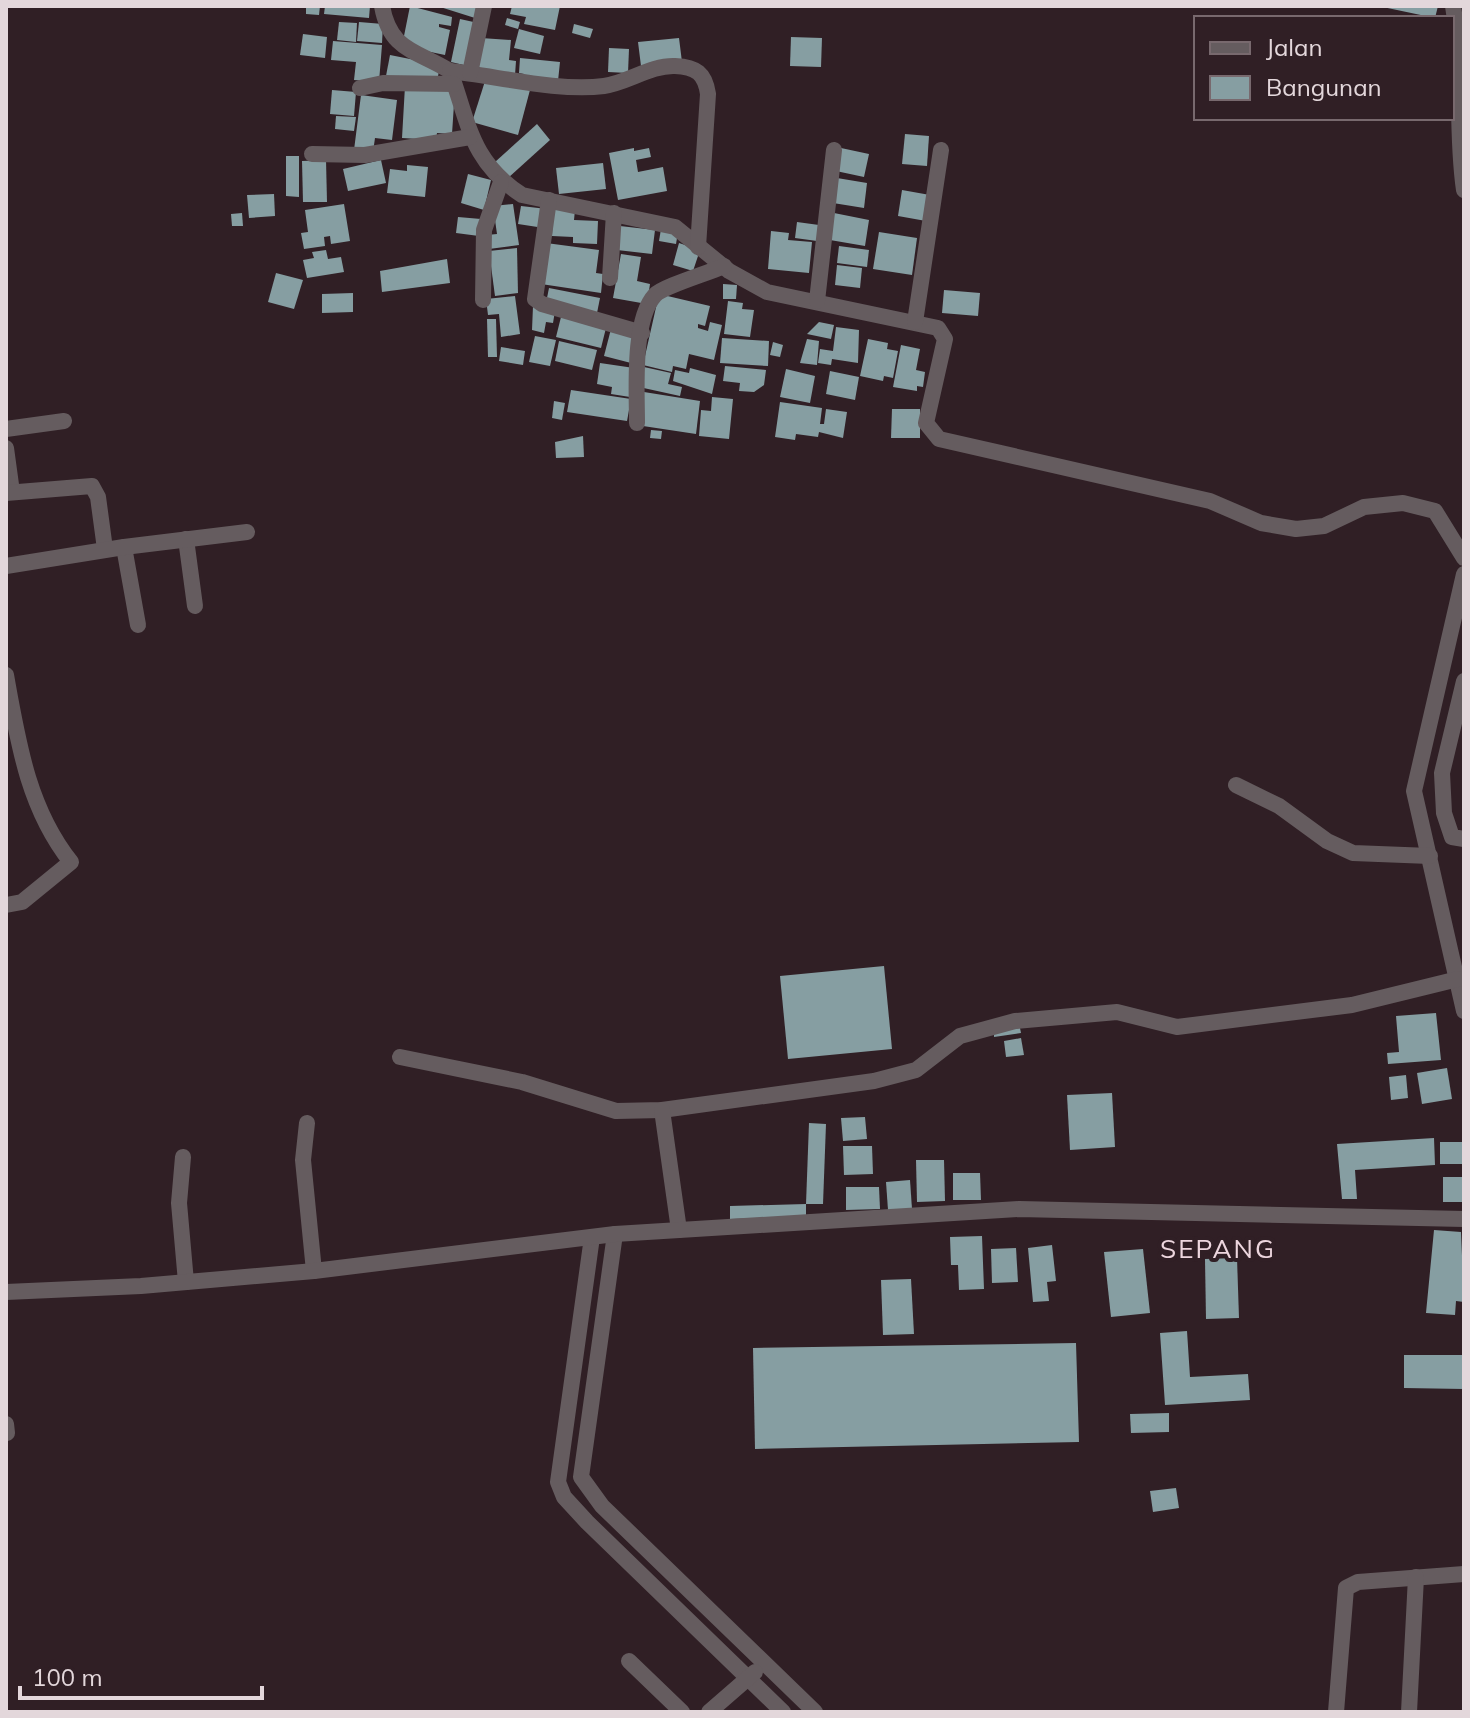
<svg xmlns="http://www.w3.org/2000/svg" width="1470" height="1718" viewBox="0 0 1470 1718" font-family="Mulish,sans-serif">
<style>
.building{fill:#869ea2}
.lines{fill:none;stroke-linecap:round;stroke-linejoin:round}
.minor{stroke:#655c5f;stroke-width:16}
.labels{text-anchor:middle;stroke-width:8;stroke-linejoin:round;paint-order:stroke}
.quarter-label{font-size:26px;letter-spacing:2px;fill:#edd6de;stroke:#301f25}
</style>
<rect width="100%" height="100%" fill="#301f25"/>
<!-- building -->
<g class="building">
<path d="M306,6H320L319,15L306,14Z"/>
<path d="M325,6H370L369,18L324,14Z"/>
<path d="M410,6L452,17L451,26L439,24V27L450,30L445,55L402,46Z"/>
<path d="M437,6H479L475,18Z"/>
<path d="M512,6H560L555,30L524,24L526,17L510,14Z"/>
<path d="M1378,6H1438L1435,18Z"/>
<path d="M507,18L520,22L518,29L505,25Z"/>
<path d="M460,19L478,23L468,66L451,62Z"/>
<path d="M339,22L357,23L356,42L337,40Z"/>
<path d="M359,22L383,24L382,43L357,41Z"/>
<path d="M574,24L593,29L590,38L572,33Z"/>
<path d="M519,29L544,36L540,54L514,48Z"/>
<path d="M303,34L327,37L325,58L300,55Z"/>
<path d="M791,37L822,38L821,67L790,66Z"/>
<path d="M481,38L511,40L509,60L516,61L515,75L476,71Z"/>
<path d="M679,38L682,62L641,66L638,42Z"/>
<path d="M333,41L382,45L379,82L354,80L356,62L331,60Z"/>
<path d="M609,48L629,49L628,73L608,72Z"/>
<path d="M390,55L440,65L437,82L386,76Z"/>
<path d="M520,58L560,62L558,81L524,78V74L519,73Z"/>
<path d="M486,78L530,90L518,135L472,122Z"/>
<path d="M405,86L455,89L452,134L437,133L436,140L402,138Z"/>
<path d="M332,90L356,92L354,116L330,114Z"/>
<path d="M361,95L397,100L392,140L375,138L373,152L354,150Z"/>
<path d="M336,116L356,117L354,131L335,129Z"/>
<path d="M537,124L550,140L508,178L495,162Z"/>
<path d="M905,134L929,136L927,166L902,164Z"/>
<path d="M634,148V151L649,148L651,157L636,160L638,172L663,167L667,191L618,200L609,153Z"/>
<path d="M841,148L869,154L864,177L836,171Z"/>
<path d="M286,156H299V197L286,196Z"/>
<path d="M326,160L327,202H303L302,161Z"/>
<path d="M381,160L386,183L348,191L343,169Z"/>
<path d="M603,163L606,189L559,194L556,168Z"/>
<path d="M407,165L428,167L425,197L387,193L390,169L407,171Z"/>
<path d="M468,174L491,180L484,210L461,203Z"/>
<path d="M837,178L867,183L864,208L833,203Z"/>
<path d="M902,190L930,195L926,221L898,216Z"/>
<path d="M274,194L275,216L249,218L247,195Z"/>
<path d="M344,204L350,241L331,244L330,236L324,237L325,246L304,249L301,233L308,232L305,210Z"/>
<path d="M513,204L519,245L489,249L487,235L497,234L493,206Z"/>
<path d="M521,206L547,209L544,228L518,224Z"/>
<path d="M553,209L575,210L574,220L598,221L597,244L573,243V237L552,236Z"/>
<path d="M242,213L243,226H232L231,214Z"/>
<path d="M834,213L869,220L865,246L830,240Z"/>
<path d="M458,217L481,219L479,236L456,233Z"/>
<path d="M797,222L819,225L817,241L795,238Z"/>
<path d="M620,226L655,230L652,254L617,250Z"/>
<path d="M661,229L678,232L676,244L659,241Z"/>
<path d="M771,231L789,233L788,240L812,242L809,273L768,269Z"/>
<path d="M879,232L917,238L912,275L873,269Z"/>
<path d="M546,243L599,250L596,273L603,274L601,293L541,284Z"/>
<path d="M679,243L700,250L693,271L673,265Z"/>
<path d="M839,246L869,250L867,267L837,263Z"/>
<path d="M517,248L518,293L495,296L489,251Z"/>
<path d="M326,250L328,259L341,257L344,272L307,278L303,260L314,258L312,252Z"/>
<path d="M621,254L641,257L637,281L650,284L647,304L613,298Z"/>
<path d="M447,259L450,283L382,292L380,271Z"/>
<path d="M837,265L862,268L860,288L835,285Z"/>
<path d="M276,273L303,280L294,309L268,302Z"/>
<path d="M723,284L737,285L736,299H723Z"/>
<path d="M549,288L600,298L597,313L546,303Z"/>
<path d="M944,290L980,293L978,316L942,313Z"/>
<path d="M353,293V312L322,313V294Z"/>
<path d="M659,294L710,306L705,326L698,324V328L708,331L710,322L722,325L714,360L689,354L686,369L673,366L672,372L643,365Z"/>
<path d="M515,296L520,334L501,337L499,314L488,315L486,299Z"/>
<path d="M728,301L743,303L742,309L754,310L750,337L724,334Z"/>
<path d="M533,306L555,311L553,323L546,322L544,333L532,330Z"/>
<path d="M561,317L606,328L601,348L556,337Z"/>
<path d="M487,319H496L497,357H488Z"/>
<path d="M819,322L834,325L831,339L807,334Z"/>
<path d="M836,327L859,330L858,363L832,359L831,365L818,363L820,349L833,351Z"/>
<path d="M611,329L638,337L631,363L604,356Z"/>
<path d="M535,336L556,340L550,366L529,362Z"/>
<path d="M722,338L769,341L768,366L720,363Z"/>
<path d="M807,339L819,341L817,365L800,363Z"/>
<path d="M868,339L888,343L887,349L898,351L893,378L884,376L883,381L860,376Z"/>
<path d="M559,341L597,350L592,370L555,361Z"/>
<path d="M773,342L783,345L780,357L770,355Z"/>
<path d="M901,345L920,349L916,370L925,372L923,387L917,386V391L893,387Z"/>
<path d="M501,347L525,351L523,365L499,361Z"/>
<path d="M600,363L634,368L630,397L611,394L612,387L597,384Z"/>
<path d="M725,366L766,370L764,385L754,392L739,391L740,383L723,381Z"/>
<path d="M644,367L671,373L668,384L682,387L680,396L639,387Z"/>
<path d="M690,368L716,375L712,394L673,381L675,370L689,373Z"/>
<path d="M786,369L815,376L810,403L780,397Z"/>
<path d="M830,371L859,377L855,400L826,394Z"/>
<path d="M571,390L631,399L627,421L567,412Z"/>
<path d="M644,392L700,401L696,434L643,426Z"/>
<path d="M712,397L733,399L729,439L699,436L701,410L711,411Z"/>
<path d="M554,401L565,403L562,420L552,418Z"/>
<path d="M780,402L822,408L820,424H824L826,409L847,412L843,438L819,432L818,437L796,434L795,440L775,437Z"/>
<path d="M892,409H920V438H891Z"/>
<path d="M651,430L662,431L661,439L650,438Z"/>
<path d="M583,436L584,457L556,458L555,442Z"/>
<path d="M884,966L892,1049L788,1059L780,976Z"/>
<path d="M1436,1013L1441,1060L1388,1064L1387,1053L1399,1052L1396,1016Z"/>
<path d="M1020,1028L1021,1033L994,1037V1032Z"/>
<path d="M1021,1038L1024,1055L1006,1057L1004,1041Z"/>
<path d="M1447,1068L1452,1099L1422,1104L1417,1073Z"/>
<path d="M1406,1075L1408,1098L1391,1100L1389,1077Z"/>
<path d="M1112,1093L1115,1147L1070,1150L1067,1095Z"/>
<path d="M865,1117L867,1139L843,1141L841,1118Z"/>
<path d="M809,1123L826,1124L823,1204H806Z"/>
<path d="M1434,1138L1435,1165L1355,1170L1357,1199H1342L1337,1144Z"/>
<rect x="1440" y="1142" width="24" height="22"/>
<path d="M843,1146H872L873,1174L844,1175Z"/>
<path d="M916,1160H944L945,1201L917,1202Z"/>
<path d="M953,1173H980L981,1200H953Z"/>
<rect x="1443" y="1177" width="21" height="25"/>
<path d="M910,1180L912,1209L888,1210L886,1182Z"/>
<path d="M846,1187H879L880,1209L846,1210Z"/>
<path d="M806,1204V1217L730,1219V1206Z"/>
<path d="M1434,1230L1461,1232L1464,1302L1456,1301L1455,1315L1426,1313Z"/>
<path d="M982,1236L984,1289L959,1290L958,1265H951L950,1237Z"/>
<path d="M1052,1245L1056,1281L1047,1282L1049,1301L1033,1302L1028,1248Z"/>
<path d="M1016,1248L1018,1282L992,1283L991,1249Z"/>
<path d="M1143,1249L1150,1313L1111,1317L1104,1252Z"/>
<path d="M1237,1258L1239,1318L1206,1319L1205,1259Z"/>
<path d="M911,1279L914,1334L883,1335L881,1280Z"/>
<path d="M1187,1331L1190,1377L1248,1374L1250,1400L1165,1405L1160,1333Z"/>
<path d="M1076,1343L1079,1442L755,1449L753,1348Z"/>
<path d="M1404,1355H1464V1389L1404,1388Z"/>
<path d="M1169,1413V1432L1131,1433L1130,1414Z"/>
<path d="M1176,1488L1179,1508L1153,1512L1150,1491Z"/>
</g>
<g class="lines">
<!-- minor -->
<g class="minor">
<path d="M382,6C390,51 416,50 450,71C469,124 471,162 522,195L675,227L729,271L767,292L938,328L945,339L926,423L939,439L1210,501L1261,523L1296,529L1324,526L1364,507L1403,503L1435,511L1464,558"/>
<path d="M1453,6C1463,67 1455,129 1464,190"/>
<path d="M450,71C497,76 558,92 604,86C627,83 651,65 675,66C696,67 705,73 708,94L698,247"/>
<path d="M470,73L484,6"/>
<path d="M360,88L383,83L454,84"/>
<path d="M312,154L365,155L470,137"/>
<path d="M549,200L535,299L542,304L642,333"/>
<path d="M610,278L614,213"/>
<path d="M483,300L484,230L501,182"/>
<path d="M817,301L834,150"/>
<path d="M915,322L941,150"/>
<path d="M637,423C637,391 632,320 655,295C664,286 709,273 724,266"/>
<path d="M6,429L64,421"/>
<path d="M6,448L12,492"/>
<path d="M6,493L92,486L98,497L105,549"/>
<path d="M186,539L195,606"/>
<path d="M124,547L138,625"/>
<path d="M6,566L124,547L247,532"/>
<path d="M1464,574L1414,791L1464,1011"/>
<path d="M6,675C18,742 28,808 71,862L22,902L6,905"/>
<path d="M1464,681L1442,773L1444,813L1452,837L1464,839"/>
<path d="M1236,785L1279,806L1327,841L1353,853L1430,856"/>
<path d="M400,1057L522,1082L616,1111L662,1110L874,1081L916,1070L960,1036L1015,1021L1117,1012L1177,1027L1352,1005L1458,979"/>
<path d="M662,1110L679,1230"/>
<path d="M307,1123L303,1160L314,1271"/>
<path d="M183,1157L179,1203L186,1282"/>
<path d="M615,1234L581,1477L602,1506L815,1712"/>
<path d="M592,1237L558,1482L564,1497L587,1522L783,1712"/>
<path d="M6,1292L141,1286L314,1271L615,1234L1019,1209L1464,1219"/>
<path d="M6,1424L7,1433"/>
<path d="M629,1661L682,1712"/>
<path d="M709,1712L755,1672"/>
<path d="M1336,1712L1346,1588L1358,1582L1464,1574"/>
<path d="M1409,1712L1416,1577"/>
</g>
</g>
<g class="labels">
<!-- quarter labels -->
<g class="quarter-label">
<text x="1218" y="1258">SEPANG</text>
</g>
</g>
<!-- border -->
<rect width="1470" height="1718" fill="none" stroke="#e3d7db" stroke-width="16"/>
<!-- legend -->
<rect x="1194" y="16" width="260" height="104" fill="#301f25" stroke="#78696e" stroke-width="2"/>
<rect x="1210" y="42" width="40" height="12" fill="#655c5f" stroke="#78696e" stroke-width="2"/>
<text x="1266" y="56" font-size="24" fill="#e3d7db">Jalan</text>
<rect x="1210" y="76" width="40" height="24" fill="#869ea2" stroke="#78696e" stroke-width="2"/>
<text x="1266" y="96" font-size="24" fill="#e3d7db">Bangunan</text>
<!-- scale -->
<path d="M20 1686v12h242v-12" fill="none" stroke="#e3d7db" stroke-width="4"/>
<text x="32" y="1686" font-size="24" fill="#e3d7db" stroke="#301f25" stroke-width="6" paint-order="stroke">100 m</text>
</svg>
